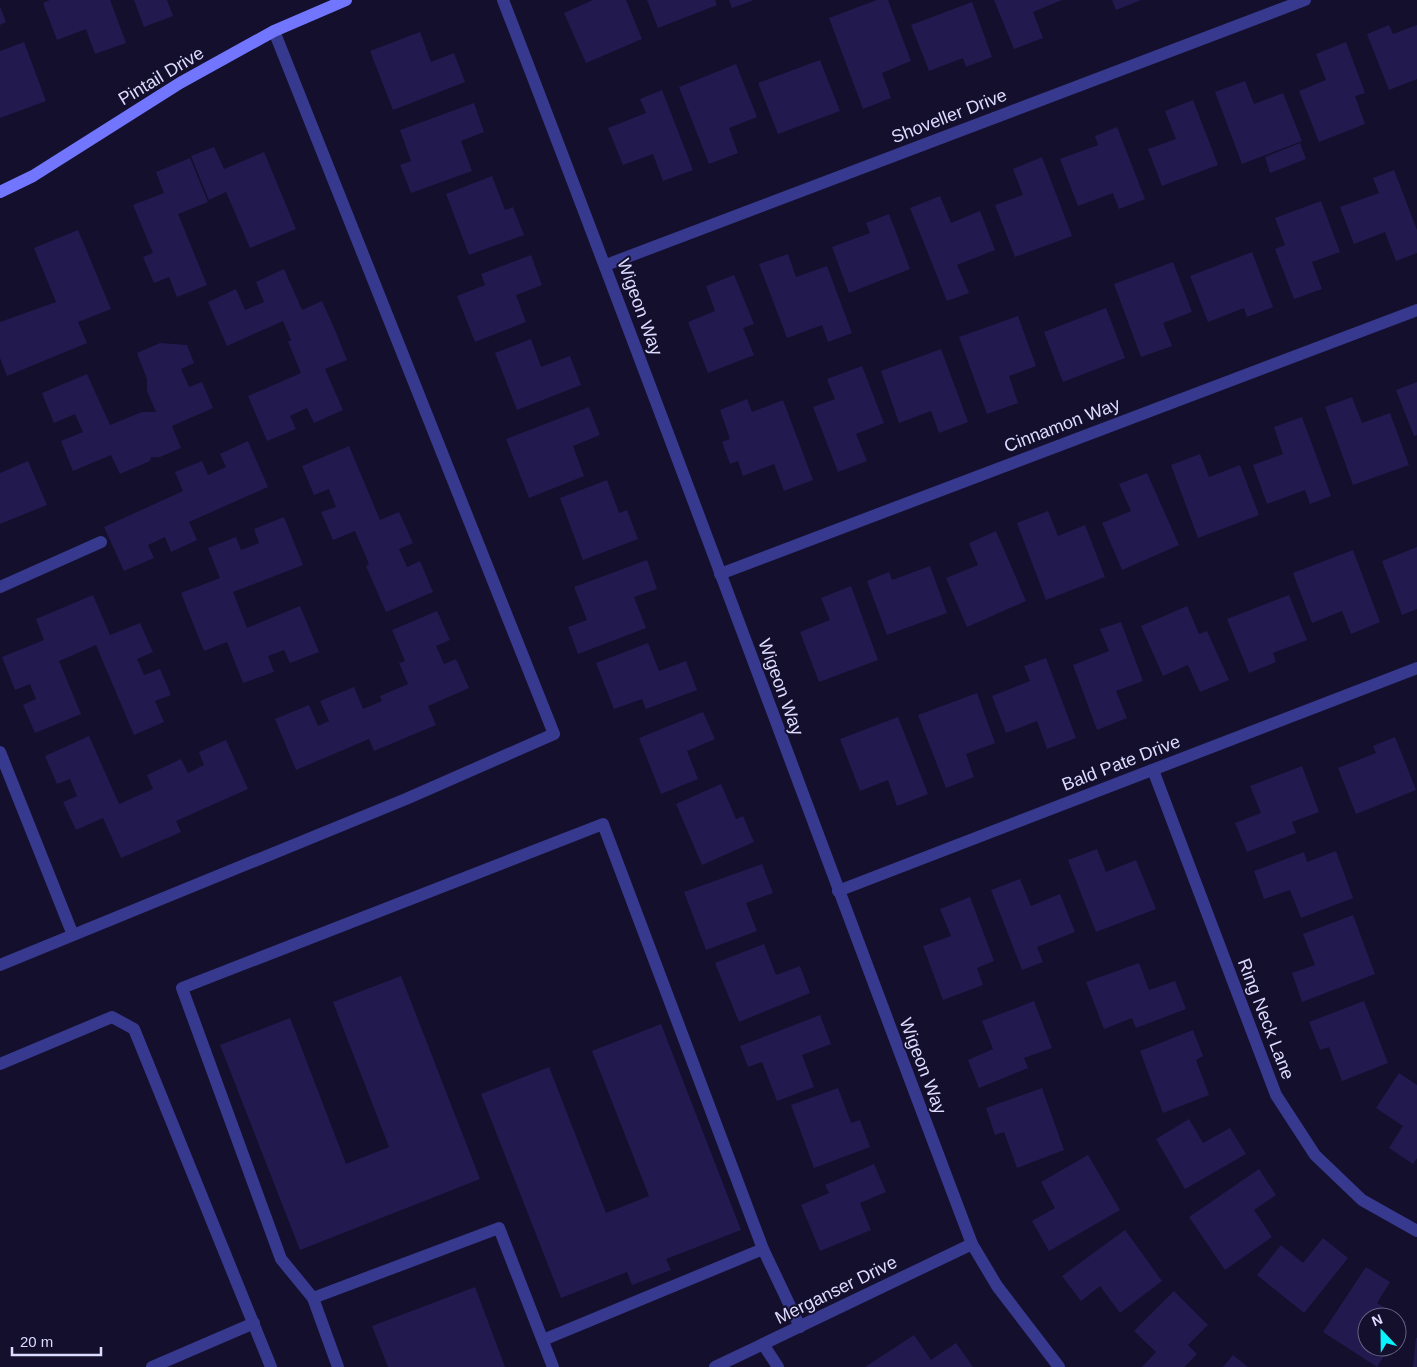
<svg xmlns="http://www.w3.org/2000/svg" width="1417" height="1367" viewBox="0 0 1417 1367" font-family="Arial,sans-serif">
<style>
.building{fill:#221a4f}
.lines{fill:none;stroke-linecap:round;stroke-linejoin:round}
.lane{stroke:#37398e;stroke-width:12}
.street{stroke:#37398e;stroke-width:12}
.secondary{stroke:#7276ff;stroke-width:12}
.labels{text-anchor:middle;stroke-width:4;stroke-linejoin:round;paint-order:stroke}
.street-label{font-size:18px;fill:#dddbff;stroke:#130f2c}
</style>
<rect width="100%" height="100%" fill="#130f2c"/>
<!-- building -->
<g class="building">
<path d="M50,0H110L126,43L95,54L86,29L57,40L43,3Z"/>
<path d="M134,0H167L173,16L144,27Z"/>
<path d="M593,0H626L642,39L586,63L564,13Z"/>
<path d="M647,0H715L717,5L658,28Z"/>
<path d="M729,0H754L732,8Z"/>
<path d="M877,0H888L911,61L882,73L891,98L863,109L829,18Z"/>
<path d="M994,0H1062L1033,12L1043,38L1014,49Z"/>
<path d="M1112,0H1141L1116,10Z"/>
<path d="M972,2L992,57L966,67L963,58L929,71L911,25Z"/>
<path d="M0,6L6,22L0,25Z"/>
<path d="M1389,25L1393,34L1417,25V79L1389,90L1367,34Z"/>
<path d="M420,32L431,62L454,53L465,82L393,110L370,51Z"/>
<path d="M24,42L46,101L0,118V51Z"/>
<path d="M1346,42L1365,93L1355,96L1365,124L1319,142L1299,91L1326,80L1316,54Z"/>
<path d="M820,60L840,111L778,134L758,83Z"/>
<path d="M736,64L757,117L729,128L738,153L709,164L679,87Z"/>
<path d="M1245,81L1254,104L1283,93L1302,141L1242,164L1215,92Z"/>
<path d="M662,90L693,170L663,181L653,154L623,165L608,128L646,113L640,99Z"/>
<path d="M1193,100L1218,165L1162,186L1148,149L1176,139L1165,111Z"/>
<path d="M474,103L484,132L461,141L472,171L411,193L400,165L411,161L400,130Z"/>
<path d="M1117,127L1145,199L1119,209L1113,193L1078,206L1060,159L1098,145L1095,136Z"/>
<path d="M1300,143L1306,159L1270,173L1265,157Z"/>
<path d="M214,147L224,169L264,152L296,229L250,248L226,192L209,200L191,156Z"/>
<path d="M1042,157L1072,236L1015,257L995,205L1023,195L1013,169Z"/>
<path d="M190,158L208,202L178,214L207,285L177,297L169,277L154,283L143,257L153,253L133,205L164,193L156,172Z"/>
<path d="M1394,170L1417,230V253L1396,261L1385,232L1354,244L1340,207L1379,193L1373,178Z"/>
<path d="M492,176L505,210L513,207L524,235L469,255L446,194Z"/>
<path d="M940,196L951,223L980,211L995,250L957,265L969,293L947,301L910,208Z"/>
<path d="M1321,201L1340,252L1312,262L1322,289L1294,299L1275,249L1285,245L1275,218Z"/>
<path d="M889,214L910,269L849,293L832,247L870,233L866,223Z"/>
<path d="M78,230L111,309L78,322L87,343L7,376L0,358V322L56,302L34,248Z"/>
<path d="M1252,252L1273,307L1247,317L1244,308L1208,322L1190,276Z"/>
<path d="M788,254L796,277L827,266L852,333L828,342L822,325L787,338L759,264Z"/>
<path d="M531,255L542,285L516,295L526,322L475,342L457,296L485,285L481,274Z"/>
<path d="M1173,262L1192,312L1163,323L1172,346L1141,357L1114,284Z"/>
<path d="M284,269L302,310L322,301L335,330L347,360L325,369L343,410L314,423L307,408L290,416L296,429L267,441L248,396L301,373L288,342L291,340L283,321L227,346L208,302L236,289L245,310L264,302L256,282Z"/>
<path d="M734,275L754,324L743,328L754,355L708,373L688,322L715,311L706,286Z"/>
<path d="M1106,308L1125,358L1063,382L1044,332Z"/>
<path d="M1018,316L1036,366L1009,376L1018,403L987,414L959,337Z"/>
<path d="M531,339L541,367L570,356L581,385L517,410L495,353Z"/>
<path d="M160,343L187,345L194,363L181,369L189,387L202,382L213,408L172,426L181,448L160,457H151L150,461L120,474L111,455L73,471L61,441L83,432L75,414L54,423L42,393L87,374L110,425L142,412H156L147,391V379L137,353Z"/>
<path d="M941,349L968,422L939,433L931,411L899,423L881,371Z"/>
<path d="M862,366L884,423L856,434L867,461L838,472L813,407L835,399L827,379Z"/>
<path d="M1417,382V435L1414,436L1396,390Z"/>
<path d="M1352,397L1362,423L1390,413L1409,465L1353,485L1325,407Z"/>
<path d="M747,399L752,412L783,400L813,480L784,491L774,464L743,476L738,461L730,464L722,442L730,439L720,410Z"/>
<path d="M589,407L600,435L573,446L584,476L529,498L506,439Z"/>
<path d="M1302,417L1331,496L1310,504L1305,490L1267,504L1253,465L1283,454L1274,427Z"/>
<path d="M248,441L268,487L189,522L197,540L171,552L165,537L148,545L154,558L124,571L104,527L183,491L175,472L202,461L208,475L226,467L220,454Z"/>
<path d="M349,446L380,520L399,512L413,543L399,549L407,567L420,561L433,592L386,612L366,566L369,564L355,531L333,540L321,512L336,507L329,489L314,495L302,466Z"/>
<path d="M1200,454L1209,477L1240,465L1259,515L1198,538L1171,465Z"/>
<path d="M28,461L47,505L0,524V473Z"/>
<path d="M1147,473L1179,545L1122,570L1102,523L1131,511L1119,484Z"/>
<path d="M607,480L619,513L627,510L638,539L583,560L560,498Z"/>
<path d="M1048,511L1058,536L1085,525L1105,577L1046,600L1017,523Z"/>
<path d="M284,517L303,565L233,592L247,628L300,606L319,652L290,663L284,650L268,656L274,672L243,683L227,642L204,651L181,593L220,578L208,548L236,537L241,550L259,543L254,529Z"/>
<path d="M996,531L1026,601L967,627L946,578L978,565L969,543Z"/>
<path d="M1417,547V609L1402,615L1382,561Z"/>
<path d="M1353,550L1380,622L1351,634L1342,611L1312,623L1293,573Z"/>
<path d="M647,560L657,589L634,597L646,628L578,654L568,627L587,620L574,587Z"/>
<path d="M930,566L947,613L887,635L867,581L889,572L892,580Z"/>
<path d="M851,586L878,660L819,682L800,632L830,620L821,598Z"/>
<path d="M93,595L110,635L140,623L153,652L137,659L144,675L160,669L171,695L155,701L164,722L134,735L96,645L59,661L81,714L35,733L23,705L36,699L30,684L15,690L2,657L44,640L36,619Z"/>
<path d="M1289,595L1307,640L1273,653L1276,662L1249,673L1227,619Z"/>
<path d="M1187,606L1199,634L1207,631L1229,680L1200,692L1188,665L1163,676L1141,626Z"/>
<path d="M437,611L450,640L436,646L444,664L456,659L469,688L428,706L436,725L374,751L369,739L296,770L275,719L309,705L318,726L329,721L320,701L354,687L363,709L382,701L380,696L408,684L399,663L405,661L392,630Z"/>
<path d="M1121,622L1143,681L1116,691L1127,718L1097,730L1073,665L1109,651L1100,629Z"/>
<path d="M648,643L659,671L686,661L697,690L646,709L642,699L614,709L596,663Z"/>
<path d="M1046,658L1076,738L1047,749L1037,721L1006,733L992,696L1030,681L1024,666Z"/>
<path d="M977,693L995,743L966,754L974,777L946,788L918,715Z"/>
<path d="M703,712L715,739L687,751L698,779L661,794L639,738Z"/>
<path d="M898,717L928,794L897,806L888,780L860,791L840,739Z"/>
<path d="M89,736L119,804L153,789L147,775L181,759L188,773L204,765L199,752L226,740L248,789L176,821L181,832L121,858L103,818L76,830L63,802L77,796L70,779L57,784L45,756Z"/>
<path d="M1395,737L1416,790L1356,814L1338,768L1376,753L1373,746Z"/>
<path d="M1302,766L1319,812L1292,822L1296,833L1247,852L1235,823L1261,813L1250,786Z"/>
<path d="M721,784L736,819L743,816L754,842L702,865L676,804Z"/>
<path d="M1097,849L1106,872L1136,860L1156,909L1096,932L1068,860Z"/>
<path d="M1336,851L1353,898L1301,918L1290,890L1264,899L1254,871L1304,852L1307,862Z"/>
<path d="M762,864L773,893L746,903L757,931L706,950L684,892Z"/>
<path d="M1020,879L1031,906L1060,894L1075,932L1037,947L1043,962L1022,970L991,890Z"/>
<path d="M970,897L994,961L977,968L983,985L943,1000L923,946L951,936L940,909Z"/>
<path d="M1353,915L1375,974L1302,1002L1292,973L1315,965L1303,934Z"/>
<path d="M764,944L776,975L800,966L810,993L739,1022L715,963Z"/>
<path d="M1139,963L1149,990L1175,981L1186,1009L1136,1028L1132,1018L1104,1029L1086,982Z"/>
<path d="M401,976L480,1179L300,1250L220,1045L290,1018L346,1164L389,1147L333,1002Z"/>
<path d="M1034,1001L1052,1048L1024,1058L1028,1068L979,1088L968,1060L993,1049L982,1021Z"/>
<path d="M1364,1001L1388,1063L1342,1081L1329,1047L1320,1050L1309,1022Z"/>
<path d="M820,1015L831,1044L802,1055L814,1087L777,1101L762,1062L748,1067L740,1046Z"/>
<path d="M661,1024L741,1230L666,1259L671,1270L632,1285L627,1272L561,1298L481,1094L549,1067L606,1213L649,1196L592,1051Z"/>
<path d="M1193,1030L1203,1056L1196,1060L1209,1095L1163,1113L1140,1051Z"/>
<path d="M1399,1073L1417,1085V1158L1413,1164L1389,1148L1403,1126L1376,1108Z"/>
<path d="M838,1088L851,1123L860,1120L870,1147L814,1168L791,1105Z"/>
<path d="M1042,1088L1064,1150L1017,1168L1004,1132L995,1135L986,1108Z"/>
<path d="M1189,1119L1203,1143L1230,1128L1246,1154L1185,1189L1156,1139Z"/>
<path d="M1088,1155L1120,1210L1049,1251L1032,1221L1055,1208L1041,1182Z"/>
<path d="M874,1164L886,1192L860,1203L871,1230L820,1251L801,1205L829,1193L825,1185Z"/>
<path d="M1259,1169L1276,1195L1254,1210L1272,1237L1225,1270L1189,1217Z"/>
<path d="M1125,1230L1162,1281L1120,1313L1100,1286L1081,1301L1062,1276Z"/>
<path d="M1323,1238L1348,1258L1304,1313L1257,1275L1281,1245L1303,1263Z"/>
<path d="M1366,1267L1390,1282L1377,1303L1406,1322L1397,1336V1317H1367V1347H1390L1377,1367L1323,1332Z"/>
<path d="M475,1287L505,1367H388L372,1326Z"/>
<path d="M1174,1291L1208,1325L1188,1345L1197,1354L1184,1367H1142L1156,1352L1134,1331Z"/>
<path d="M914,1335L931,1360L956,1343L973,1367H865Z"/>
<path d="M1416,1338H1417V1367H1413Z"/>
<path d="M1233,1355L1248,1367H1223Z"/>
</g>
<g class="lines">
<!-- lane -->
<g class="lane">
<path d="M0,587L101,542"/>
<path d="M0,752L73,935"/>
<path d="M0,965L406,799L554,734L274,31"/>
<path d="M0,1064L112,1017L134,1029L271,1367"/>
<path d="M763,1249L800,1327"/>
<path d="M313,1298L281,1259L182,988L603,824L763,1249L543,1340"/>
<path d="M763,1344L778,1367"/>
<path d="M152,1367L254,1323"/>
<path d="M338,1367L313,1298L499,1228L553,1367"/>
</g>
<!-- street -->
<g class="street">
<path d="M503,0C663,413 815,830 972,1244L997,1286L1059,1367"/>
<path d="M606,265L1305,0"/>
<path d="M720,574L1417,310"/>
<path d="M1153,770L1276,1095L1315,1155L1362,1200L1417,1231"/>
<path d="M838,891L1417,668"/>
<path d="M715,1367L972,1244"/>
</g>
<!-- secondary -->
<path class="secondary" d="M0,192L33,176L180,83L274,31L346,0"/>
</g>
<g class="labels">
<!-- street labels -->
<g class="street-label">
<text transform="translate(161 76) rotate(-31)" y="6">Pintail Drive</text>
<text transform="translate(949 116) rotate(-21)" y="6">Shoveller Drive</text>
<text transform="translate(640 307) rotate(70)" y="6">Wigeon Way</text>
<text transform="translate(1062 425) rotate(-21)" y="6">Cinnamon Way</text>
<text transform="translate(781 687) rotate(70)" y="6">Wigeon Way</text>
<text transform="translate(1121 763) rotate(-21)" y="6">Bald Pate Drive</text>
<text transform="translate(1266 1019) rotate(69)" y="6">Ring Neck Lane</text>
<text transform="translate(923 1066) rotate(69)" y="6">Wigeon Way</text>
<text transform="translate(836 1290) rotate(-26)" y="6">Merganser Drive</text>
</g>
</g>
<!-- north arrow -->
<g transform="translate(1382 1332) rotate(338)"><circle r="24" fill="#130f2c" stroke="#646180"/>
<path d="M0-4L9 19L0 12L-9 19Z" fill="#07f4ff"/>
<text y="-8" font-size="14" font-weight="bold" text-anchor="middle" fill="#dddbff">N</text>
</g>
<!-- scale -->
<path d="M12 1347v8h89v-8" fill="none" stroke="#dddbff" stroke-width="2.5"/>
<text x="20" y="1347" font-size="15" fill="#dddbff" stroke="#130f2c" stroke-width="4" paint-order="stroke">20 m</text>
</svg>
